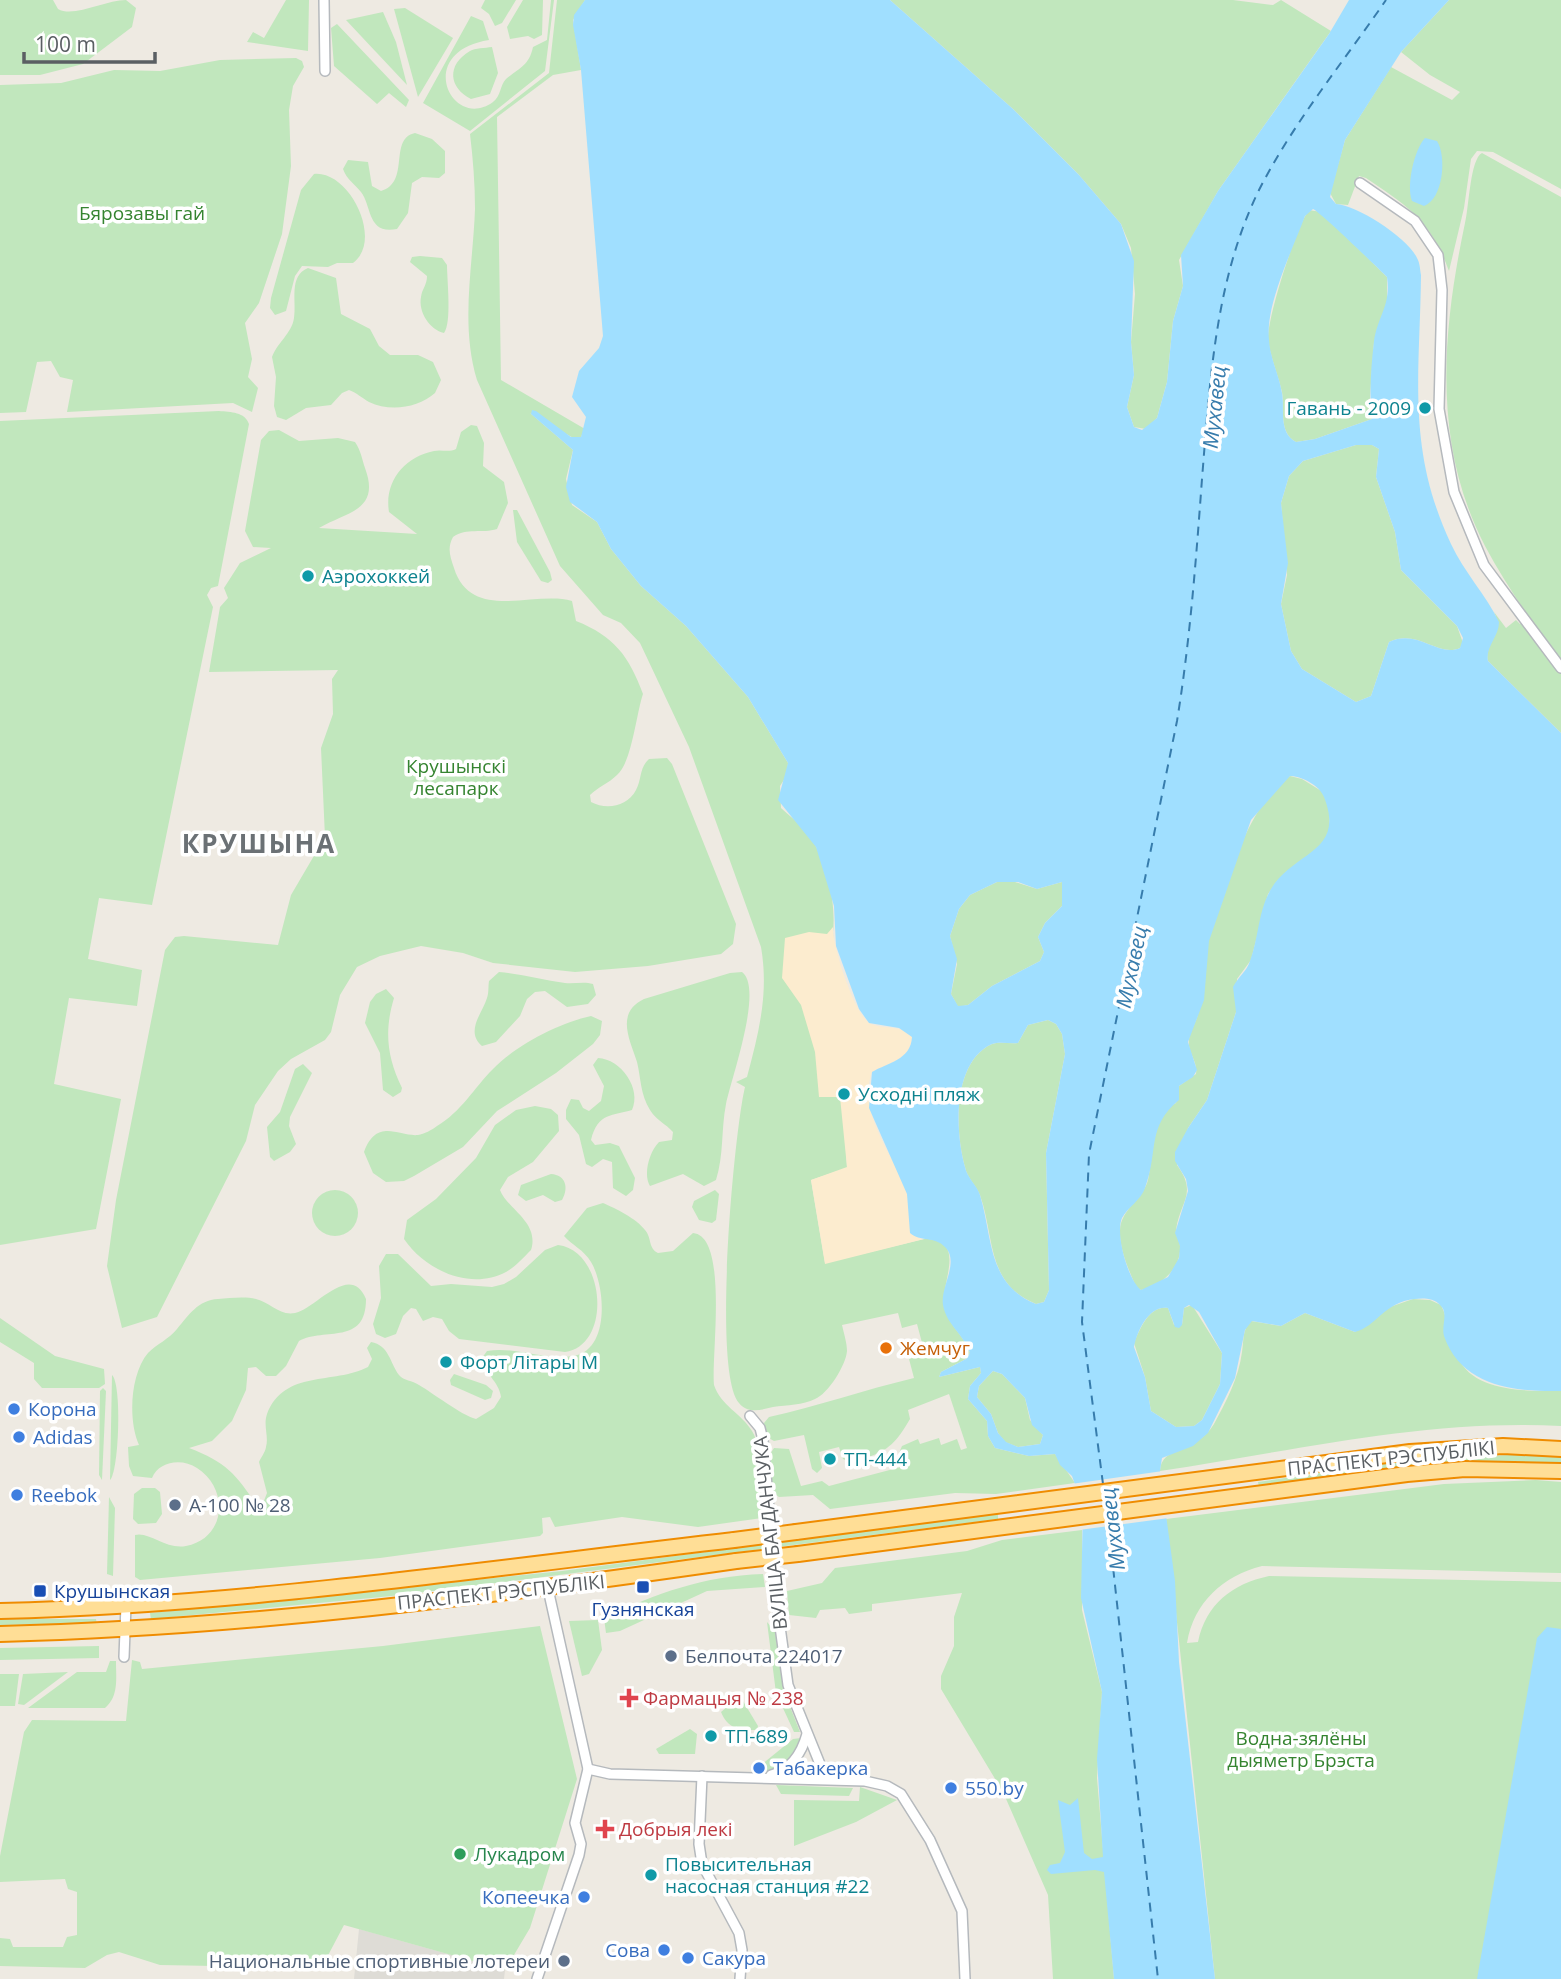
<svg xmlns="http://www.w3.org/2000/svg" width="1561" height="1979" viewBox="0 0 1561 1979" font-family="'Open Sans',sans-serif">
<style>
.industrial{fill:#dedcd6}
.green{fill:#c1e7bd}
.sand{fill:#fceccf}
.water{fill:#a0dfff;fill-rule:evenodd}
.pier{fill:#eeeae2}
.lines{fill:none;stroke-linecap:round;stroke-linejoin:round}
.ferry{stroke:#377cac;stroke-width:2;stroke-dasharray:9 7;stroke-linecap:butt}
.minor-casing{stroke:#b5b9bd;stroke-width:12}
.trunk-casing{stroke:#ef8c00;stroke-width:18}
.minor{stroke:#fff;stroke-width:9}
.trunk{stroke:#ffde96;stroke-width:14}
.trunk-bridge-casing{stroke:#ef8c00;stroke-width:18;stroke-linecap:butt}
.trunk-bridge{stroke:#ffde96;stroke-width:14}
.culture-dot{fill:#0f9aa8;stroke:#fff;stroke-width:2.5}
.food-dot{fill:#e8710a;stroke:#fff;stroke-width:2.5}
.shop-dot{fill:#3f7fe0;stroke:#fff;stroke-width:2.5}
.service-dot{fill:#5c6f8a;stroke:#fff;stroke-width:2.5}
.transit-dot{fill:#1a4fb4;stroke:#fff;stroke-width:2.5}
.health-dot{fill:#e0444e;stroke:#fff;stroke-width:2.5}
.leisure-dot{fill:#2e9e5b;stroke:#fff;stroke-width:2.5}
.labels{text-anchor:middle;stroke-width:7;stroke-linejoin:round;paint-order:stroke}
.park-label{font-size:19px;fill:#358430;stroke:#fff}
.culture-label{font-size:19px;fill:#0d838f;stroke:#fff;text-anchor:start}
.food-label{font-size:19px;fill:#c56008;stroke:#fff;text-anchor:start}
.shop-label{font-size:19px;fill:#366cbe;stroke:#fff;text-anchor:start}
.street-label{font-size:19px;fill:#5a5f63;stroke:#fff}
.service-label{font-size:19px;fill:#4e5e75;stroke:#fff;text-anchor:start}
.transit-label{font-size:19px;fill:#164399;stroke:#fff;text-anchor:start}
.health-label{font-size:19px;fill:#be3a42;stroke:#fff;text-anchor:start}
.leisure-label{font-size:19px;fill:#27864d;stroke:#fff;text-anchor:start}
.water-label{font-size:21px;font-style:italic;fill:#377cac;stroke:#fff}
.district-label{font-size:26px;font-weight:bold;letter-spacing:2px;fill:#6b7175;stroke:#fff}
</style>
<rect width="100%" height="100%" fill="#eeeae2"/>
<!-- industrial -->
<path class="industrial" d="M359,1929L505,1970L504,1979H354Z"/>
<!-- green -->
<g class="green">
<path d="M0,0H53L58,9C74,18 105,0 126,0L136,8L132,27L83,64L40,75H0Z"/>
<path d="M286,0H309L308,51L247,42L253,32L264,38Z"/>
<path d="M485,0H516L502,23L495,26L489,14L481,8Z"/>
<path d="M523,0H543L542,35L534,39L528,36L510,39L507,27Z"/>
<path d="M551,0H554L545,71L470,131L423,103L471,16L483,21L489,40C413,52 452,132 493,102C501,96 500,85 506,79C519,68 529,66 533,47L547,40Z"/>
<path d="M557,0H585L573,20L581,70L553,75L497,117L501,380L585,429L581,437L575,439L530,413L573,450L566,479L572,505L597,522L611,549L641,586L686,626L748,697L788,763L787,775L780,786L781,808C792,818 804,827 812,840C828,864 836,904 833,932L847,1168L811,1180L825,1263L924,1239C971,1238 937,1288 945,1310C950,1326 965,1337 970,1353L966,1359L941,1372L939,1377L980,1367L981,1373L970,1386L968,1399L987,1421L988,1436L995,1448L1029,1456L1055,1454L1075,1483L996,1494L955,1493L830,1509L813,1495L779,1497L772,1492L770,1454L774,1448L789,1449L801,1486L822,1481L829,1486L901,1467L899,1453L902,1446L918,1439L920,1444L939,1438L941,1445L957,1439L961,1450L967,1448L949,1394L908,1410L910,1419C897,1441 889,1451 865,1458C856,1460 851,1464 843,1459L839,1447L819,1452L822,1468L817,1473L812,1469L804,1435L774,1441L767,1437L764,1423L769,1417C818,1406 864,1390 914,1378L909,1359L925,1354L917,1324L902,1328L898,1313L842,1325C844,1334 847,1343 847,1351C846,1365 828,1394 815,1399C803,1405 787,1405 773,1407C761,1410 748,1414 739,1403C712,1373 734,1133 745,1087L736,1082L747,1077C759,1032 769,993 761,947L689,747L640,643L621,623L603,615L560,566L477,380C460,324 473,266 475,209C475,184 473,159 470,134L549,73Z"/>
<path d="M890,0H1233L1273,5L1281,0L1331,31L1218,191L1179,260L1183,286L1173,321L1167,382L1157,418L1146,429L1134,427L1127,407L1134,375L1131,342L1135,294L1131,248L1121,224L1079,175L1013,109Z"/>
<path d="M1449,0H1561V189L1493,152L1477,151L1471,159L1464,208L1449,271C1430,220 1409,207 1366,178L1359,176L1348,205L1336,204L1330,193L1345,140L1391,67L1452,100L1460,92L1430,75L1401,52Z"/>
<path d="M405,8L453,38L418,97L394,9Z"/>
<path d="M383,12L396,42L407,85L346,20Z"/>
<path d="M337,24L409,100L406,107L389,93L377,104L334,66L331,28Z"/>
<path d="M492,47L498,73L490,94L471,99C449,88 446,65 470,51C475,48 485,48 492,47Z"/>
<path d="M296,58L302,61L304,67L293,86L289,110L291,166L282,234L259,303L245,323L252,359L248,377L258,388L252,412L233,403L67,412L73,380L60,377L51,361L37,362L26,412L0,413V85L61,83L114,70L160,71L220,60Z"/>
<path d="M415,133L432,139L445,151V173L439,178L422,177L412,183L408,213L397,229C367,235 372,206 361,192C354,183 347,180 343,169L348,160L368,162L372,186L381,191C411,182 388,139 415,133Z"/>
<path d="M1482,153L1561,197V663C1534,625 1507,587 1485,546C1432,444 1442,332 1465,223C1469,208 1470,159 1482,153Z"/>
<path d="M314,174C349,170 384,240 353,263H337L328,267L302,266L295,276L286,311L275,315L270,308L271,298L301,190Z"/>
<path d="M1309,210L1321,212L1387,277V306L1374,342L1370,397L1372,419L1315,439L1296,442C1278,432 1285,409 1282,392C1278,374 1270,357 1268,339C1267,319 1296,226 1309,210Z"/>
<path d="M420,256L442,258L447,265C447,280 452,323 444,333C430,330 418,312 421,297C422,289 427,285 427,276L410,262L412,257Z"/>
<path d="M308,268L336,278L341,314L370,329L379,346L390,355H418L433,362L441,380L435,393C418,408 390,412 369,402C362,398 357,393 349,390L342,393L331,405L306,408L286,420L277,417L274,406L276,377L272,357C277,343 292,333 294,318C297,302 288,276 308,268Z"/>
<path d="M219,411C231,412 245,412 249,424L218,586L211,588L207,595L213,607L152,905L99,898L88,959L142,970L137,1006L69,998L54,1084L121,1099L96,1229L0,1245V421Z"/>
<path d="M471,425L477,426L484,443L483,466L504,482L508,503L497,529C482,534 467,527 453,537C447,548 450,556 454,568C471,623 535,590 572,601L576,621C614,636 629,656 643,694C636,715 632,762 617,775C609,783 598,787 590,795L591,802C606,810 627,807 636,790C642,779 639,768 649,759L667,758L672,764L736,924L733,944L721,954L648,966L575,972L493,963L463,953L421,946L380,956L357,967L340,995L331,1032L325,1040L291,1059L278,1071L255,1105L246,1141L157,1317L122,1328L107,1266L116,1200L165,950L175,937L184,936L278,945L291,895L325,837L321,748L333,714L332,679L338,670L209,672L220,607L228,598L224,588L240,563L271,548L253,547L245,531L261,440L269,431L279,430L299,441L338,438L355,442C361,451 362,459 365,468C381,511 346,512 319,528L417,534L389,512C384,482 404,457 434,451C442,449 448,453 456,449L461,432Z"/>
<path d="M1356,445H1372L1379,449L1376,477L1395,532L1401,570L1457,626L1463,643L1460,648C1438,658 1418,628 1389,642L1371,696L1356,702L1302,669L1291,651L1281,604L1287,575L1281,503L1289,476L1303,461Z"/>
<path d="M513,510H517L550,572L552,580L548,583L541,581L517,542Z"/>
<path d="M1494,612L1506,628L1516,620L1520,624L1524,621L1561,672V733L1488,661C1483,642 1505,636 1494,612Z"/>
<path d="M1290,776L1302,779L1323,792L1330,811L1329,833L1322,845L1278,880L1268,894L1251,960L1237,979L1236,1012L1207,1100L1188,1128L1177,1165C1198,1194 1180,1201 1176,1230C1175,1236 1180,1240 1180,1246C1182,1268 1160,1287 1141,1290L1136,1287C1129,1270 1119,1249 1120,1230C1121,1209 1143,1199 1148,1180C1153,1157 1152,1113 1176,1103L1179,1086L1196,1074C1198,1060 1187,1053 1189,1039C1190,1030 1196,1023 1198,1014C1203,994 1202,972 1206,951C1215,908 1250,797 1290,776Z"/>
<path d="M997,882H1015L1037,889L1062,882V906L1045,923L1038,937L1044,952L1040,961L992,986L968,1005L958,1007L951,994L957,964L950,936L959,909L970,895Z"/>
<path d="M499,972C522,974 543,980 565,983C575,984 584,981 593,984L596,995L588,1004L567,1007L545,991L535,992L527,999L520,1016L496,1042L482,1046C465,1031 482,1014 487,998C489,993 488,987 489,981Z"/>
<path d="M742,972C764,988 731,1079 726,1104C721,1129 724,1155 716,1180L704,1186L683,1174L650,1186C643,1175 649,1152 659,1142L672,1140L673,1132C666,1124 656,1120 650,1110C640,1094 641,1078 637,1062C630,1040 615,1013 644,999L730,973Z"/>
<path d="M386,989L394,998C384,1031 387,1057 402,1088L401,1092L393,1097L383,1090L380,1053L365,1023L370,1002L376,994Z"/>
<path d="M591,1016L602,1021L600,1035L593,1044L556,1073L497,1111L463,1147L414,1176L404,1181L386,1182L373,1173L364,1152C377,1117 399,1137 418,1135C424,1134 432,1130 437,1126C461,1112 474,1088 493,1069C516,1045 559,1023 591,1016Z"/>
<path d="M1048,1020L1056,1024L1062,1034L1065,1054L1046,1153L1049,1290L1044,1302L1036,1304C986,1284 995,1238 980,1195C976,1185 967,1178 965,1167C955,1132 952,1062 992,1044C1000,1041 1009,1044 1018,1043L1028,1025Z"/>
<path d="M598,1058C621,1059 642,1089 632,1110C613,1116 598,1112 591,1140L595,1145L610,1143L619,1146L635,1178L633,1190L626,1196L613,1188L612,1162L603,1159L592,1167L586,1164L579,1135L566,1119V1110L571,1099L579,1100L583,1108L589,1111L601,1101L604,1086L593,1065Z"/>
<path d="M303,1064L312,1073L290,1117L289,1126L296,1144L290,1152L274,1161L270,1157L267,1127L280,1112L295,1069Z"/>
<path d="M535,1106L551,1109L558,1115L559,1131L533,1162L508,1177L500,1190C507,1209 540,1222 531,1250C523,1258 515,1267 506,1272C470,1291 425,1270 404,1239L407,1220L436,1199L476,1158L495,1125L516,1110Z"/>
<path d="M551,1174C566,1175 569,1188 562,1200L555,1202L543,1195L526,1201L518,1195L521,1185Z"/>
<path d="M715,1190L719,1194L716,1220L712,1223L699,1220L692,1207L694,1201Z"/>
<circle cx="335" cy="1213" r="23"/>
<path d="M603,1203C615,1208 637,1219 645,1230C652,1238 648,1248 658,1253L673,1251L693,1233C729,1236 711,1357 714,1385C721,1406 741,1413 752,1431C764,1450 761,1496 762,1518L698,1527L622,1517L555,1527L550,1517L542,1518L543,1533L540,1536L380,1558L140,1580L135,1577V1535C149,1531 166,1550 186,1546C227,1538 229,1488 197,1468C182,1458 159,1461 152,1478L133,1476L129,1466L128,1447L139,1445C128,1421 130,1374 148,1353C157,1344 169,1339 177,1329C189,1315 198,1300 218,1299C230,1298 245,1296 256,1299C270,1302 279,1316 295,1313C315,1310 350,1261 366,1299C366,1346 325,1327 299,1341L286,1366L276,1376H266L256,1367L248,1368L246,1390L232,1421L212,1441L189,1448C228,1463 238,1476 260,1511L267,1493L259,1462C261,1457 265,1453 266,1447C269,1436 263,1426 267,1414C285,1369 333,1385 368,1367L372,1359L367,1348L371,1342C389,1345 390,1363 399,1375C404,1381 412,1380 419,1385C433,1393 461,1415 476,1419L494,1408L501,1397C499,1381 484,1374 482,1358L487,1351C515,1346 545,1361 573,1356C611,1350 605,1285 591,1262C584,1250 572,1245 564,1236L587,1208Z"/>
<path d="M558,1245C605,1250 613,1345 565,1352L459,1339L449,1331L442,1319L433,1317L423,1321L416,1309L411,1308L403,1316L396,1334L385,1338L376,1334L373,1324L381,1298L379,1266L386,1254H398L431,1286L451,1284L492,1287L504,1284L516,1277L545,1250Z"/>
<path d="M1413,1299L1430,1300L1441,1305C1449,1321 1450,1341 1458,1357C1473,1393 1529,1391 1561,1391V1426C1424,1419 1294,1451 1160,1471C1161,1445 1197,1453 1214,1424C1226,1402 1239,1377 1242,1352C1244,1340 1242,1330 1251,1321L1281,1326L1305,1313L1355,1332L1384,1309Z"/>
<path d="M1192,1305L1222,1353L1220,1384L1202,1420L1194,1426L1176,1427L1151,1411L1145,1377L1134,1343C1140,1329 1149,1305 1168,1308L1174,1325H1182L1184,1308Z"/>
<path d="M0,1318L55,1356L104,1369L105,1384L99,1388H42L34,1379V1363L0,1342Z"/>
<path d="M993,1371L1002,1374L1025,1398L1030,1420L1043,1435L1040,1444L1018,1447L1005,1442L998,1433L991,1414L977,1397L979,1386Z"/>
<path d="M454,1374L486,1385L493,1391L491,1398L485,1400L451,1385L450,1380Z"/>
<path d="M112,1375C122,1384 119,1471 110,1480Z"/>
<path d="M103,1388L106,1391L102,1480L99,1475L100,1391Z"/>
<path d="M1524,1454L1561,1457V1462L1440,1464L1259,1487L1258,1482L1392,1462Z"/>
<path d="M1536,1480L1561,1482V1573L1262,1566C1223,1576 1194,1602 1187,1643L1198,1642C1206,1604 1232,1584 1269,1576L1561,1582V1979H1215L1166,1519L1444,1484Z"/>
<path d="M142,1488H155L160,1492L162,1514L156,1523L138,1524L133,1519L134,1494Z"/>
<path d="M109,1497L115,1508L113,1576L107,1574Z"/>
<path d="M998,1513V1519L402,1595L151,1619L150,1613L562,1571Z"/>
<path d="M1082,1530V1610L1102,1692L1097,1778L1114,1979H1053L1048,1895L1003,1792L941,1689V1676L954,1646V1617L962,1593L872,1604V1611L849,1614L845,1608L820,1610L816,1618L789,1615L787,1591L822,1583L835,1568L967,1551L1002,1540Z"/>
<path d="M763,1574L765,1587L707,1591L620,1631L606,1633L604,1618C658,1593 703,1576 763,1574Z"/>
<path d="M0,1619H96L97,1624L0,1625Z"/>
<path d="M598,1620L602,1650L589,1674L582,1676L569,1621Z"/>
<path d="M767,1622L775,1631L783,1689L800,1732H794L776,1693Z"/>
<path d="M540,1626L577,1779L530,1928L505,1970L344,1925L324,1963L317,1968L160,1965L119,1952L107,1955L85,1968L0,1966V1938L10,1939L13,1947H63L67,1937L77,1935V1892L68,1889L65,1879L0,1882V1856L24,1732L32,1720L126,1721L132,1660L140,1662L142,1669L383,1646Z"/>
<path d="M99,1646V1658L0,1660V1648Z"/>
<path d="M110,1661H116C116,1679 119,1696 105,1708H28L77,1672H106Z"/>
<path d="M68,1672L24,1705L18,1704L23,1674Z"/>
<path d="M0,1674H19L15,1706H0Z"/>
<path d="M740,1696L758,1726L757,1730C739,1730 728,1729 721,1712Z"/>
<path d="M690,1729L697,1734L695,1754H659L656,1749Z"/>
<path d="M801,1738C796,1758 781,1769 762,1772L761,1765L793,1739Z"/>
<path d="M776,1785L853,1788L849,1796L781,1794Z"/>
<path d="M860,1787L897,1800L856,1822L794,1846V1800L859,1801Z"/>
</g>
<!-- sand -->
<path class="sand" d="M833,927C832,945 855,1017 871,1024C885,1030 901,1024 912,1037C911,1060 887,1063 872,1072C858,1111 890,1150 904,1185C911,1202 913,1221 918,1238L924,1239L825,1264L811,1180L847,1167L840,1097H819L815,1052L801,1005L782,978L785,938L809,932L827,934Z"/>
<!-- water -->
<g class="water">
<path d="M585,0H890L1013,109L1079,175L1121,224L1134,261L1131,342L1134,375L1127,407L1134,427L1142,430L1157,418L1167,382L1173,321L1183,286L1181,255L1218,191L1329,34L1349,0H1449L1401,52L1345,140L1330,197L1336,204C1357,205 1408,238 1417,258C1420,263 1420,270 1421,275C1420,375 1406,448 1451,544C1464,572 1486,595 1499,622C1499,637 1485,647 1488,661L1561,733V1391C1515,1392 1462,1387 1444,1336C1441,1325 1449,1313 1440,1305C1434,1298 1423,1298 1415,1299C1384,1302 1376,1327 1355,1332L1305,1313L1281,1326L1252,1321L1245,1330L1235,1378L1208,1433L1193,1446L1162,1458L1160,1471L1175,1581L1179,1662L1215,1979H1114L1104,1872L1095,1870L1051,1874L1047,1870L1050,1865L1060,1863L1065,1852L1058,1800L1070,1805L1078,1798L1084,1853L1092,1859L1103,1857L1097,1759L1102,1692L1081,1598L1083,1507L1072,1476L1060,1465L1055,1454L1029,1456L995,1448L988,1436L987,1421L968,1399L970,1386L981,1373L980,1367L939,1377L941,1372L966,1359L970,1353C965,1336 946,1324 943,1305C940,1287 960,1262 945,1247C935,1236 920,1242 910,1233L907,1194L869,1108L872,1072C887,1063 911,1060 912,1037L899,1028L869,1023L859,1009L836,946L834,906L816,847L778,800L788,763L748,697L686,626L641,586L611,549L597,522L570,502L566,487L573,450L531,414L532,410L536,411L571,437H581L586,417L572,397L579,371L599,348L603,336L581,70L573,25L574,15ZM1313,209C1319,211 1378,268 1387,277C1391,306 1378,315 1374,341C1371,367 1369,393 1372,419L1315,439L1296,442C1278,432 1285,409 1282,393C1279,375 1270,358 1269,340C1265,305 1293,249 1305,216ZM1356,445H1372L1379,449L1376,477L1395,532L1401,570L1457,626L1463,638L1460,648C1438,658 1418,628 1389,642L1371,696L1356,702L1302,669L1291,651L1281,604L1288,563L1281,503L1289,476L1303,461ZM1290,776C1302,776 1320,786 1324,797C1346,853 1294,851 1271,889C1258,911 1259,937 1250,961C1247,971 1238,977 1233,987L1236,1012L1207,1100L1188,1128L1175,1152V1161L1186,1179L1188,1191L1175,1233L1180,1246L1179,1258L1168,1277L1141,1290C1128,1280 1115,1234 1122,1218C1128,1207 1141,1200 1145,1188C1159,1151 1146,1127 1179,1100V1086L1193,1077L1197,1070L1188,1042L1204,1000L1209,941L1251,820ZM997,882H1018L1037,889L1062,882V906L1045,923L1038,937L1044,952L1040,961L992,986L968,1005L958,1006L951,994L957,959L950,936L959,909L970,895ZM1048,1020L1056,1024L1062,1034L1065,1054L1046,1153L1049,1290L1044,1302L1036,1304C987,1284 993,1238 980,1195C977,1185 967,1178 965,1167C955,1132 952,1062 992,1044C1000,1041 1009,1044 1018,1043L1028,1025ZM1189,1305L1199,1312L1222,1353L1220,1384L1202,1420L1194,1426L1176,1427L1151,1411L1145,1377L1134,1347C1137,1331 1149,1305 1168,1308L1175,1327L1179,1328L1182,1325L1184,1308ZM993,1371L1002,1374L1025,1398L1032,1425L1043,1435L1040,1444L1018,1447L1006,1442L998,1433L991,1414L977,1397L979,1386Z"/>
<path d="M1425,138L1437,141C1447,157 1443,199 1424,206L1412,201C1406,186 1414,150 1425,138Z"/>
<path d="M1547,1627L1561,1629V1979H1477L1537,1638Z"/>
</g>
<!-- pier -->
<path class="pier" d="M1163,1471L1169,1518L1079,1530L1080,1508L1071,1484Z"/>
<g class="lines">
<!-- ferry -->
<g class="ferry">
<path d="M1103,1484L1082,1322L1089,1154L1177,721C1190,641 1196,560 1202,479C1210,380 1215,280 1259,190C1293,123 1344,61 1386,0"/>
<path d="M1104,1497L1106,1508"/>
<path d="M1108,1521L1158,1979"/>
</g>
<!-- minor casing -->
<g class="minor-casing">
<g id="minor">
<path d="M324,0L325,71"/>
<path d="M1360,183L1415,221L1438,255L1442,290L1439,409L1454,492L1484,565L1561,668"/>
<path d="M750,1416L760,1428L763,1440L778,1612L788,1685L826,1779"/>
<path d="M124,1657L126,1605"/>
<path d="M588,1769L610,1774L865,1781L887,1786L901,1794L930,1840L962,1911L965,1979"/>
<path d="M771,1775C791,1770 802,1752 807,1734"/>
<path d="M702,1776L699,1844L702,1864L739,1933L742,1950L740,1979"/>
<path d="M537,1979L579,1855L581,1844L575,1823L588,1769L548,1589"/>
</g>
</g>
<!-- trunk casing -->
<g class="trunk-casing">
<g id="trunk">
<path d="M796,1532L1410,1452L1503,1446L1561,1449"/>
<path d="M798,1554L1407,1474L1465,1469L1561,1471"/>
<path d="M0,1611C246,1605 490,1568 734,1540"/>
<path d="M0,1634C246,1628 493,1596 736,1561"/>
</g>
</g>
<!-- minor -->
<use href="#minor" class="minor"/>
<!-- trunk -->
<use href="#trunk" class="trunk"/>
<!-- trunk-bridge casing -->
<g class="trunk-bridge-casing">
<g id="trunk-bridge">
<path d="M734,1540L796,1532"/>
<path d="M736,1561L798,1554"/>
</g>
</g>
<!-- trunk-bridge -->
<use href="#trunk-bridge" class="trunk-bridge"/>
</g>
<!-- markers -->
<g class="culture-dot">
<circle cx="1425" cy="408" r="7"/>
<circle cx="308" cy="576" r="7"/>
<circle cx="844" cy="1094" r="7"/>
<circle cx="446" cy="1362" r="7"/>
<circle cx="830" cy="1459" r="7"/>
<circle cx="711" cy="1736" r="7"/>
<circle cx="651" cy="1875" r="7"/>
</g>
<circle class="food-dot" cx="886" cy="1348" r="7"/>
<g class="shop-dot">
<circle cx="14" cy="1409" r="7"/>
<circle cx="19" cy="1437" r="7"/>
<circle cx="17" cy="1495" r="7"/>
<circle cx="759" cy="1768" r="7"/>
<circle cx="951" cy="1788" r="7"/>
<circle cx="584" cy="1897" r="7"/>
<circle cx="664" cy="1950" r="7"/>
<circle cx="688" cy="1958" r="7"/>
</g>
<g class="service-dot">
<circle cx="175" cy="1505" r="7"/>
<circle cx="671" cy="1656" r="7"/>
<circle cx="564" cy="1961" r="7"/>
</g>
<g class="transit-dot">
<rect x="636" y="1580" width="14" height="14" rx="3.5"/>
<rect x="33" y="1584" width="14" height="14" rx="3.5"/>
</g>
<g class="health-dot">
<path d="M625.5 1687.5h7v7h7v7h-7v7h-7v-7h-7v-7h7z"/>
<path d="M601.5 1818.5h7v7h7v7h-7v7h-7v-7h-7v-7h7z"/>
</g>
<circle class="leisure-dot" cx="460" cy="1854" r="7"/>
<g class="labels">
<!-- park labels -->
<g class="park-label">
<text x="142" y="220">Бярозавы гай</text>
<text x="456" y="773">Крушынскі<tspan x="456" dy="22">лесапарк</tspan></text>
<text x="1301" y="1745">Водна-зялёны<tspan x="1301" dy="22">дыяметр Брэста</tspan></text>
</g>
<!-- culture labels -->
<g class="culture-label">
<text x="1411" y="415" text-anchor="end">Гавань - 2009</text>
<text x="322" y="583">Аэрохоккей</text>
<text x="858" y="1101">Усходні пляж</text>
<text x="460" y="1369">Форт Літары М</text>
<text x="844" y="1466">ТП-444</text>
<text x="725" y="1743">ТП-689</text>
<text x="665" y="1871">Повысительная<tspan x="665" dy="22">насосная станция #22</tspan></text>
</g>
<!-- food labels -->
<g class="food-label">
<text x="900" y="1355">Жемчуг</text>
</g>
<!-- shop labels -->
<g class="shop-label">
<text x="28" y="1416">Корона</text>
<text x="33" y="1444">Adidas</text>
<text x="31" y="1502">Reebok</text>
<text x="773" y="1775">Табакерка</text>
<text x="965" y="1795">550.by</text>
<text x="570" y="1904" text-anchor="end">Копеечка</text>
<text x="650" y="1957" text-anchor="end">Сова</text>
<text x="702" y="1965">Сакура</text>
</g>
<!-- street labels -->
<g class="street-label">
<text transform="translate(1391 1458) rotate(-6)" y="7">ПРАСПЕКТ РЭСПУБЛІКІ</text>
<text transform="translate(770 1533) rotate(-96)" y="7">ВУЛІЦА БАГДАНЧУКА</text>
<text transform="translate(501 1592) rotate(-6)" y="7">ПРАСПЕКТ РЭСПУБЛІКІ</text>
</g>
<!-- service labels -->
<g class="service-label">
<text x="189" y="1512">А-100 № 28</text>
<text x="685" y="1663">Белпочта 224017</text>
<text x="550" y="1968" text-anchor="end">Национальные спортивные лотереи</text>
</g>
<!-- transit labels -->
<g class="transit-label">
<text x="54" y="1598">Крушынская</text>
<text x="643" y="1616" text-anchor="middle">Гузнянская</text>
</g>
<!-- health labels -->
<g class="health-label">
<text x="643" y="1705">Фармацыя № 238</text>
<text x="619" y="1836">Добрыя лекі</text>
</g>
<!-- leisure labels -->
<g class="leisure-label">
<text x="474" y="1861">Лукадром</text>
</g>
<!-- water labels -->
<g class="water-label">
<text transform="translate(1215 407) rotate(-84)" y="7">Мухавец</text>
<text transform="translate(1132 967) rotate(-78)" y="7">Мухавец</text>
<text transform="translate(1113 1529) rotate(-97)" y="7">Мухавец</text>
</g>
<!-- district labels -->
<g class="district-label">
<text x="259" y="853">КРУШЫНА</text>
</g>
</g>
<!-- scale -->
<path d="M24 52v10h131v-10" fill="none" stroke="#5a5f63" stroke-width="3.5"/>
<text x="35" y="52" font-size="21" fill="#5a5f63" stroke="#ffffff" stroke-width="5" paint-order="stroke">100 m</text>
</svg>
